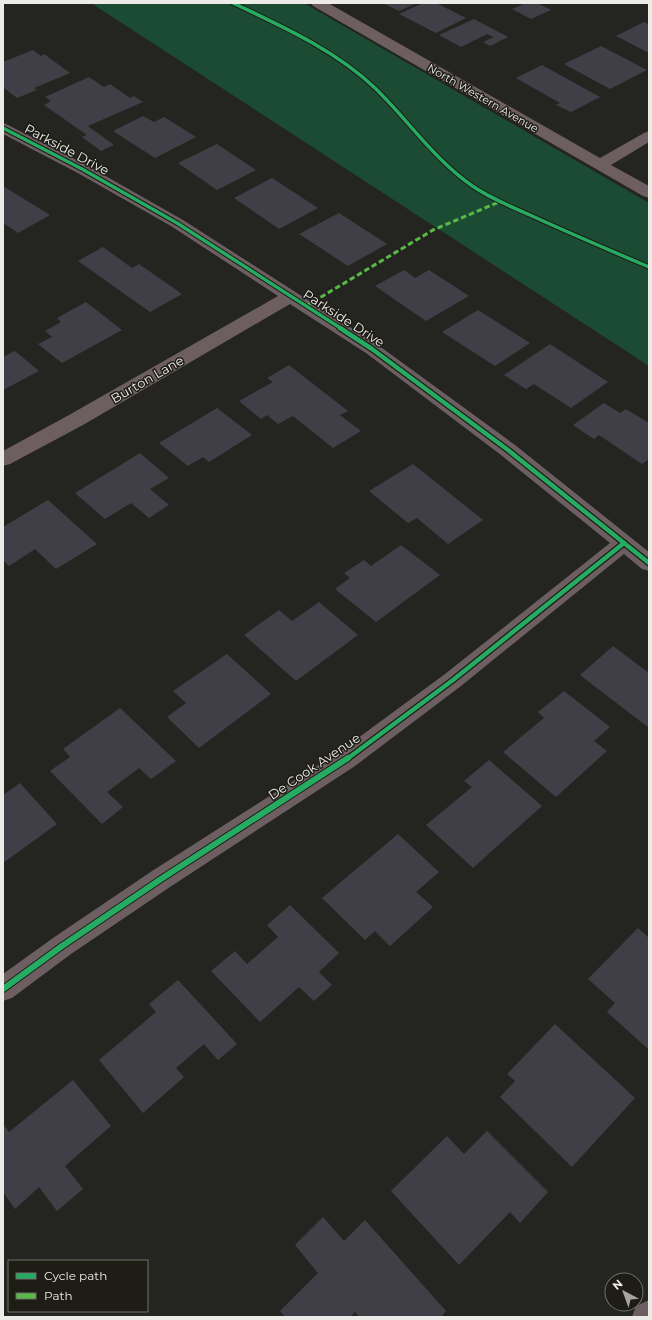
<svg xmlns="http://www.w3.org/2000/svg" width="652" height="1320" viewBox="0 0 652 1320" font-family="Montserrat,sans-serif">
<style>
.green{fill:#1c4b34}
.building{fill:#403f48}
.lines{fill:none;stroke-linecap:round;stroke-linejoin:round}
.street{fill:#6d5f61;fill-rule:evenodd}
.quiet{stroke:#58b947;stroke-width:3;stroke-dasharray:5.5 3;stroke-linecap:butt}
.cycleway-far2-casing{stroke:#1d1c15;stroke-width:5.5}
.cycleway-far1-casing{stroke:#1d1c15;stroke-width:7}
.cycleway-casing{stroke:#1d1c15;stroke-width:8}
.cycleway-far2{stroke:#26ab63;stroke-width:3.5}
.cycleway-far1{stroke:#26ab63;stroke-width:4.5}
.cycleway{stroke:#26ab63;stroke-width:6}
.labels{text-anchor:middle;stroke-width:3;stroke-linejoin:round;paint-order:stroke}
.far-street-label{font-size:11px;fill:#ecebe7;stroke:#1d1c15}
.street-label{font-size:13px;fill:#ecebe7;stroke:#1d1c15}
</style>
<rect width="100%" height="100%" fill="#242420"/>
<!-- green -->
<path class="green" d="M91,3H304L649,203V366Z"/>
<!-- building -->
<g class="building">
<path d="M383,3H417L399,11Z"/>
<path d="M423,3H436L466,18L436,33L399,14Z"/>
<path d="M526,3H537L551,10L531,19L512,9Z"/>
<path d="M474,19L508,37L490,46L483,42L494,37L487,34L461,47L439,35Z"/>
<path d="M644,22L649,25V53L616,36Z"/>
<path d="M601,46L647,70L610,89L564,64Z"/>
<path d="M33,50L41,56L44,54L70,73L34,88L37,90L17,98L3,87V62Z"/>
<path d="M542,65L600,97L571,112L556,105L560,103L516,78Z"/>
<path d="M89,77L104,87L110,84L130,98L134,96L143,102L88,126L114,145L101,151L82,137L87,135L44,105L51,101L45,97Z"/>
<path d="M143,116L154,122L164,117L196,137L155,158L113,131Z"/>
<path d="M217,144L256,170L217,190L178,163Z"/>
<path d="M272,178L318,208L279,229L234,198Z"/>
<path d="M3,186L50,215L18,233L3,223Z"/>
<path d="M339,213L387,244L348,266L299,234Z"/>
<path d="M103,247L132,268L139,264L182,294L150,312L78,261Z"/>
<path d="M404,270L415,278L429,270L469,296L426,321L375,286Z"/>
<path d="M86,302L122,330L62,363L38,344L52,337L45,331L61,322L57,318Z"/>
<path d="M478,310L530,343L495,366L442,332Z"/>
<path d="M550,344L608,382L571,408L534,384L526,389L504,375Z"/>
<path d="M15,351L39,371L3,390V357Z"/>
<path d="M289,365L348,411L340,415L361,431L333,448L293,416L278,424L267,415L261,419L239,401L273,382L267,378Z"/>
<path d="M604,403L620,413L626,409L649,423V459L642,464L599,435L594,439L573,425Z"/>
<path d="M217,408L252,435L209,462L203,457L188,466L159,443Z"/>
<path d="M140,453L169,478L150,489L169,505L149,518L131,503L105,519L75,493Z"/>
<path d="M413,464L483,520L448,544L417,518L408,523L369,491Z"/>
<path d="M48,500L97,544L56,569L35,549L9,566L3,560V527Z"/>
<path d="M401,545L440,575L376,622L335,589L350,578L344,573L364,560L371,566Z"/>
<path d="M319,602L358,635L296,681L244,635L279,610L292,621Z"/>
<path d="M613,646L649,673V728L580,675Z"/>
<path d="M227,654L271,694L199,748L167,717L186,703L173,691Z"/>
<path d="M564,691L610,727L594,741L607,751L556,797L503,752L544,718L538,712Z"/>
<path d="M120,708L176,761L151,779L139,768L107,792L123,807L102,824L50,771L70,757L63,749Z"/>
<path d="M489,760L542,806L473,868L426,825L472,787L464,781Z"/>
<path d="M20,783L57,824L3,863V795Z"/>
<path d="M398,834L439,872L416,892L433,907L390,946L375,931L365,940L322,898Z"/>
<path d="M290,905L339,953L319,972L332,985L314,1001L299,987L260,1022L211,971L235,951L247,964L278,937L267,925Z"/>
<path d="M638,928L649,938V1048L648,1049L607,1012L615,1003L588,979Z"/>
<path d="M178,980L237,1044L218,1060L204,1044L176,1068L184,1077L143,1113L99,1060L156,1012L149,1004Z"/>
<path d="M555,1024L635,1098L572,1167L500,1097L515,1081L507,1074Z"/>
<path d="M73,1080L111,1126L65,1166L83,1189L57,1211L39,1187L15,1209L3,1192V1124L9,1132Z"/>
<path d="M487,1131L548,1192L520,1223L510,1212L459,1265L391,1191L447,1136L464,1154Z"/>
<path d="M323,1217L344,1241L365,1220L446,1311L441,1317H359L355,1312L350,1317H285L280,1311L318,1273L295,1245Z"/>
</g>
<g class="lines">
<!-- street -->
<g class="street">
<path d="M311,3H328L600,158L644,133L649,131V142L611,165L649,186V198L643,196L313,6Z"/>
<path d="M3,123L8,125L88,166L183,220L378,345L515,445L649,552V571L642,569L624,554L461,686L355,766L170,887L71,954L12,998L3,1001V974L53,938L152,871L339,752L445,674L610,543L501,455L366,353L290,304L83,425L10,464L3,466V451L69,415L278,296L171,226L76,172L3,134Z"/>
<path d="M649,1300V1317H632L636,1306Z"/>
</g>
<!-- quiet -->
<path class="quiet" d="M306,306L433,230L499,202"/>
<!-- cycleway-far2 casing -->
<g class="cycleway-far2-casing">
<g id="cycleway-far2">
<path d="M233,3C283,27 335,50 375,88C408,120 433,158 471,185C489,198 510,206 530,215C569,233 609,250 649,267"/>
<path d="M3,128L82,169L177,223L342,329"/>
</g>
</g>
<!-- cycleway-far1 casing -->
<g class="cycleway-far1-casing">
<g id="cycleway-far1">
<path d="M340,328L372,349L508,450L649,563"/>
<path d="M347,759L453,680L624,543"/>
</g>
</g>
<!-- cycleway casing -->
<g class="cycleway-casing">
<path id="cycleway" d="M3,989L62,946L161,879L348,758"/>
</g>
<!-- cycleway-far2 -->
<use href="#cycleway-far2" class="cycleway-far2"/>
<!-- cycleway-far1 -->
<use href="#cycleway-far1" class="cycleway-far1"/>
<!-- cycleway -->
<use href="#cycleway" class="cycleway"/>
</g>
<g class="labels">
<!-- far-street labels -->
<g class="far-street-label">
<text transform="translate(483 98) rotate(30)" y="4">North Western Avenue</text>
</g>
<!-- street labels -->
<g class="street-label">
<text transform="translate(67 149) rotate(28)" y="5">Parkside Drive</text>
<text transform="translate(344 318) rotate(33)" y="5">Parkside Drive</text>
<text transform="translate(147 379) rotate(-30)" y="5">Burton Lane</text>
<text transform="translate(314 766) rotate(-34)" y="5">De Cook Avenue</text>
</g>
</g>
<!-- border -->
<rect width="652" height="1320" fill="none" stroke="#ecebe7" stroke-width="8"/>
<!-- legend -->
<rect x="8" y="1260" width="140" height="52" fill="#1d1c15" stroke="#706f69"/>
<rect x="16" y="1273" width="20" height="6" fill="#26ab63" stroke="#706f69"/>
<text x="44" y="1280" font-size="12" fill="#ecebe7">Cycle path</text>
<rect x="16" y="1293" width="20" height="6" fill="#58b947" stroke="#706f69"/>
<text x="44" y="1300" font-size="12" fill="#ecebe7">Path</text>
<!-- north arrow -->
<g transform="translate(624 1292) rotate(319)"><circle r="19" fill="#1d1c15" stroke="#706f69"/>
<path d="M0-3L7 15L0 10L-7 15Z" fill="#a6a5a1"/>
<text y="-6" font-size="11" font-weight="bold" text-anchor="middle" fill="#ecebe7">N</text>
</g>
</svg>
